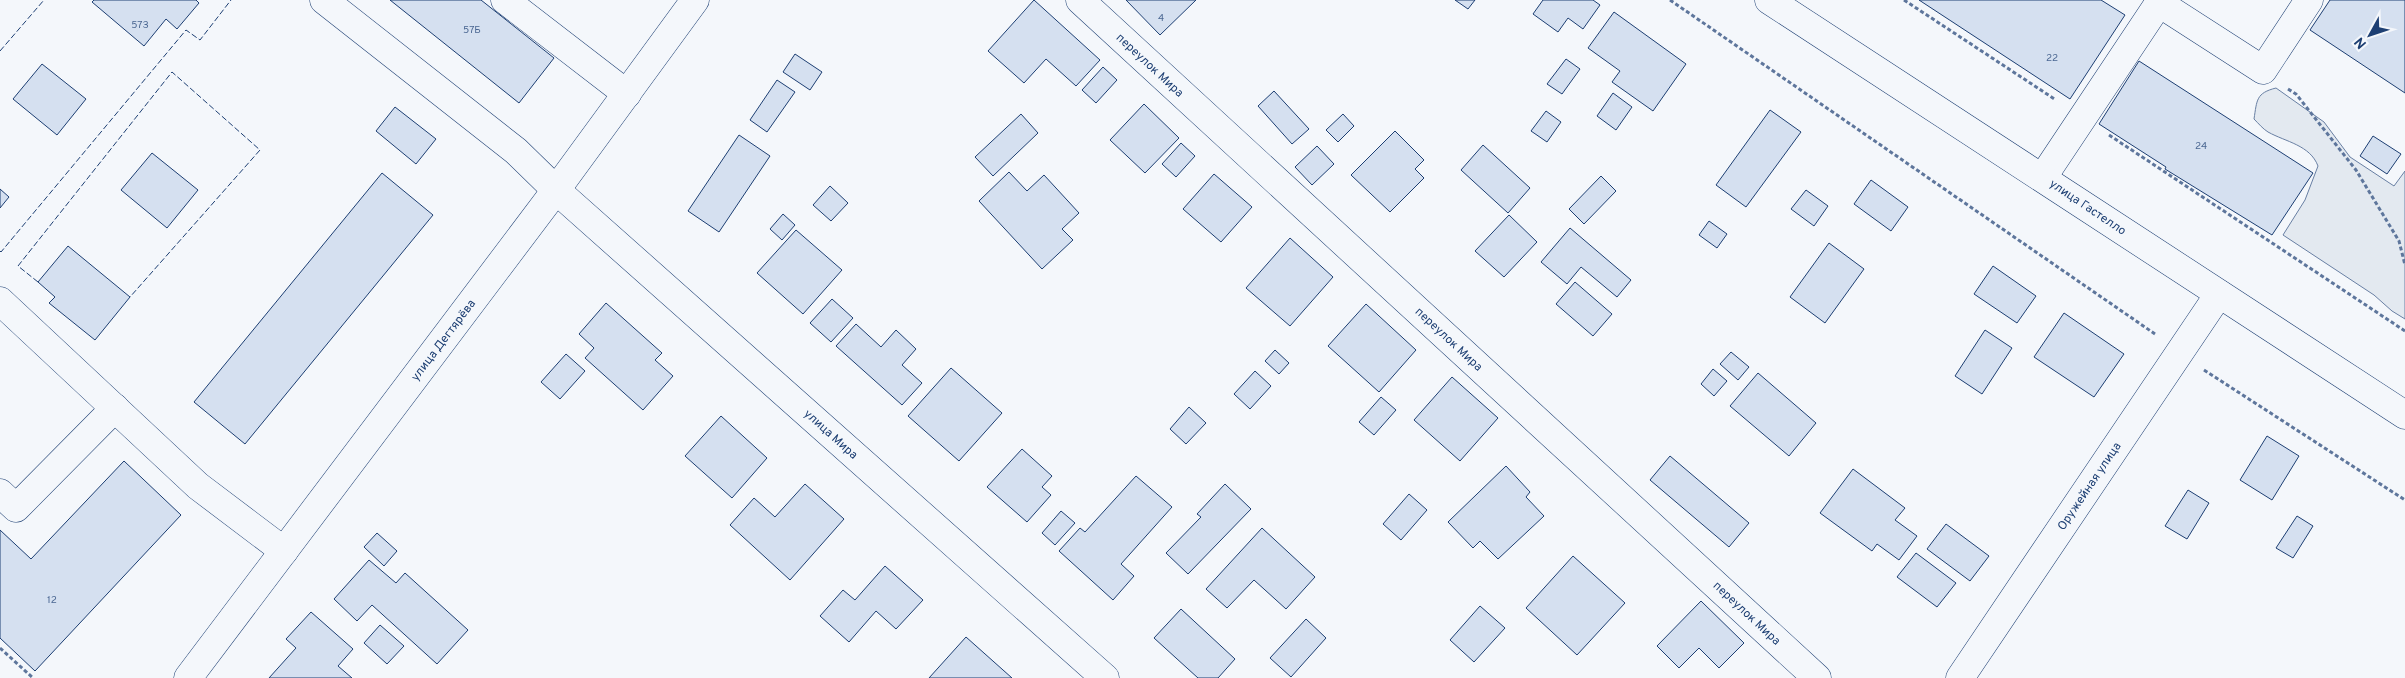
<svg xmlns="http://www.w3.org/2000/svg" width="2405" height="678" viewBox="0 0 2405 678" font-family="Overpass,sans-serif">
<style>
.green{fill:#e3e9f0;stroke:#687fa3}
.building{fill:#d5e0f0;stroke:#1d3f73}
.lines{fill:none;stroke-linecap:round;stroke-linejoin:round}
.minor-casing{stroke:#1d3f73;stroke-width:29}
.major-casing{stroke:#1d3f73;stroke-width:29}
.path{stroke:#5e769c;stroke-width:3;stroke-dasharray:4 2.5;stroke-linecap:butt}
.minor{stroke:#f4f7fb;stroke-width:28}
.major{stroke:#f4f7fb;stroke-width:28}
.fence{stroke:#1d3f73;stroke-width:1;stroke-dasharray:6 2.5;stroke-linecap:butt}
.labels{text-anchor:middle;stroke-width:4;stroke-linejoin:round;paint-order:stroke}
.number-label{font-size:10px;fill:#4b6792}
.street-label{font-size:12px;fill:#1d3f73;stroke:#f4f7fb}
</style>
<rect width="100%" height="100%" fill="#f4f7fb"/>
<!-- green -->
<path class="green" d="M2276,88L2324,122L2350,157L2394,186L2405,171V319L2392,311L2374,295L2283,235L2305,200L2318,166C2310,145 2286,142 2268,132C2263,129 2258,123 2254,119C2257,100 2256,93 2276,88Z"/>
<!-- building -->
<g class="building">
<path d="M94,0H196L199,3L177,29L166,19L144,46L92,2Z"/>
<path d="M390,0H481L554,58L519,103Z"/>
<path d="M1034,0L1100,60L1076,86L1046,59L1024,83L988,51Z"/>
<path d="M1126,0H1196L1160,35Z"/>
<path d="M1455,0H1475L1468,9Z"/>
<path d="M1543,0H1593L1600,5L1583,29L1568,18L1558,32L1533,14Z"/>
<path d="M1919,0H2101L2125,15L2070,99Z"/>
<path d="M2330,0H2405V93L2310,30Z"/>
<path d="M1614,12L1686,64L1653,111L1612,82L1620,71L1588,48Z"/>
<path d="M795,54L822,72L810,90L783,72Z"/>
<path d="M1566,59L1580,69L1562,94L1547,84Z"/>
<path d="M2139,61L2313,173L2272,235L2165,169L2166,167L2099,124Z"/>
<path d="M42,64L86,99L57,135L13,99Z"/>
<path d="M1103,67L1117,80L1096,103L1082,90Z"/>
<path d="M777,80L795,92L767,132L750,120Z"/>
<path d="M1274,91L1309,129L1292,144L1258,106Z"/>
<path d="M1613,93L1632,107L1616,130L1597,116Z"/>
<path d="M1144,104L1179,138L1145,173L1110,140Z"/>
<path d="M395,107L436,139L416,164L376,131Z"/>
<path d="M1770,110L1801,132L1746,207L1716,185Z"/>
<path d="M1546,111L1561,122L1547,142L1531,131Z"/>
<path d="M1021,114L1038,133L993,176L975,157Z"/>
<path d="M1343,114L1354,126L1338,142L1326,130Z"/>
<path d="M1395,131L1424,160L1415,169L1424,178L1390,212L1351,175Z"/>
<path d="M739,135L770,156L719,232L688,211Z"/>
<path d="M2373,136L2401,154L2387,174L2360,156Z"/>
<path d="M1181,143L1195,156L1176,177L1162,164Z"/>
<path d="M1483,145L1530,188L1508,213L1461,170Z"/>
<path d="M1317,146L1334,164L1312,185L1295,167Z"/>
<path d="M152,153L198,190L167,228L121,190Z"/>
<path d="M1009,172L1027,191L1044,175L1079,213L1062,229L1073,240L1042,269L979,201Z"/>
<path d="M382,173L433,215L245,444L194,402Z"/>
<path d="M1214,174L1252,207L1221,242L1183,209Z"/>
<path d="M1601,176L1616,191L1584,224L1569,209Z"/>
<path d="M1871,180L1908,207L1891,231L1854,204Z"/>
<path d="M830,186L848,203L831,221L813,205Z"/>
<path d="M0,189L9,197L0,208Z"/>
<path d="M1806,190L1828,206L1814,226L1791,209Z"/>
<path d="M783,214L795,225L782,240L770,229Z"/>
<path d="M1509,215L1537,242L1504,277L1475,251Z"/>
<path d="M1709,221L1727,234L1717,248L1699,235Z"/>
<path d="M1570,228L1631,280L1617,297L1581,267L1567,284L1541,262Z"/>
<path d="M796,230L842,270L803,314L757,273Z"/>
<path d="M1290,238L1333,277L1290,326L1246,288Z"/>
<path d="M1829,243L1864,269L1825,323L1790,297Z"/>
<path d="M68,246L130,297L95,340L49,303L55,297L38,282Z"/>
<path d="M1993,266L2036,296L2017,323L1974,294Z"/>
<path d="M1575,282L1612,314L1593,336L1556,304Z"/>
<path d="M832,299L853,318L831,342L810,323Z"/>
<path d="M606,303L662,353L655,360L673,376L643,410L585,358L594,348L579,334Z"/>
<path d="M1366,304L1416,350L1379,392L1328,346Z"/>
<path d="M2064,313L2124,354L2094,397L2034,357Z"/>
<path d="M856,324L881,347L896,330L916,349L902,365L922,383L902,405L836,346Z"/>
<path d="M1985,330L2012,348L1982,394L1955,376Z"/>
<path d="M1275,350L1289,363L1279,374L1265,361Z"/>
<path d="M1731,352L1749,367L1738,380L1720,364Z"/>
<path d="M566,354L585,371L560,399L541,382Z"/>
<path d="M951,368L1002,413L959,461L908,416Z"/>
<path d="M1713,369L1727,381L1714,396L1701,384Z"/>
<path d="M1255,371L1271,386L1250,409L1234,394Z"/>
<path d="M1758,373L1816,423L1789,456L1730,406Z"/>
<path d="M1452,377L1498,418L1460,461L1414,420Z"/>
<path d="M1381,397L1396,410L1374,435L1359,422Z"/>
<path d="M1189,407L1206,423L1186,444L1170,429Z"/>
<path d="M721,416L767,458L732,498L685,456Z"/>
<path d="M2267,436L2299,456L2272,500L2240,480Z"/>
<path d="M1022,449L1052,476L1042,487L1051,495L1027,522L987,487Z"/>
<path d="M1670,456L1749,523L1729,547L1650,480Z"/>
<path d="M124,461L181,515L35,671L0,638V530L31,559Z"/>
<path d="M1506,466L1530,492L1526,497L1544,516L1498,559L1480,541L1473,548L1448,522Z"/>
<path d="M1853,469L1905,508L1895,520L1917,536L1899,560L1877,544L1872,551L1820,513Z"/>
<path d="M1136,476L1172,507L1121,564L1134,576L1113,600L1059,551L1080,528L1085,532Z"/>
<path d="M805,484L844,519L790,580L730,525L754,498L775,517Z"/>
<path d="M1225,484L1251,509L1188,574L1166,553L1201,517L1197,514Z"/>
<path d="M2188,490L2209,503L2187,539L2165,526Z"/>
<path d="M1409,494L1427,510L1401,540L1383,524Z"/>
<path d="M1061,511L1075,523L1055,545L1042,533Z"/>
<path d="M2297,516L2313,526L2293,558L2276,548Z"/>
<path d="M1946,524L1989,556L1970,581L1927,549Z"/>
<path d="M1262,528L1315,577L1286,609L1254,580L1227,608L1206,589Z"/>
<path d="M377,533L397,551L384,566L364,547Z"/>
<path d="M1916,553L1956,583L1937,607L1897,577Z"/>
<path d="M1573,556L1625,603L1577,655L1526,608Z"/>
<path d="M369,560L396,583L405,573L468,630L437,664L372,605L357,621L334,599Z"/>
<path d="M885,566L923,600L896,629L876,611L849,642L820,616L843,590L855,600Z"/>
<path d="M1701,601L1744,643L1719,668L1699,648L1679,668L1657,646Z"/>
<path d="M1480,606L1505,628L1474,662L1450,640Z"/>
<path d="M1181,609L1235,659L1218,678H1198L1154,638Z"/>
<path d="M311,612L353,649L338,666L352,678H269L296,648L286,639Z"/>
<path d="M1306,619L1326,638L1291,677L1270,658Z"/>
<path d="M380,625L404,646L387,664L364,643Z"/>
<path d="M966,637L1012,678H929Z"/>
</g>
<g class="lines">
<!-- minor casing -->
<g class="minor-casing">
<g id="minor">
<path d="M324,0L516,151L556,190L1105,678"/>
<path d="M505,0L627,94"/>
<path d="M1080,0L1817,678"/>
<path d="M2043,177L2159,3L2263,70L2309,0"/>
<path d="M0,301L198,486L284,551"/>
<path d="M0,493L16,508L115,408"/>
<path d="M188,678L556,190L695,0"/>
<path d="M1960,678L2219,294"/>
</g>
</g>
<!-- major casing -->
<g class="major-casing">
<path id="major" d="M1769,0L2405,415"/>
</g>
<!-- path -->
<g class="path">
<path d="M1670,0L2155,334"/>
<path d="M1904,0L2056,100"/>
<path d="M2288,89L2296,94L2356,170L2399,241L2405,265"/>
<path d="M2109,135L2405,331"/>
<path d="M2204,370L2405,500"/>
<path d="M0,648L33,678"/>
</g>
<!-- minor -->
<use href="#minor" class="minor"/>
<!-- major -->
<use href="#major" class="major"/>
<!-- fence -->
<g class="fence">
<path d="M0,51L44,0"/>
<path d="M0,251L1,252L186,30L200,40L231,0"/>
<path d="M38,282L18,266L172,72L260,150L130,297"/>
</g>
</g>
<g class="labels">
<!-- number labels -->
<g class="number-label">
<text x="1161" y="21">4</text>
<text x="140" y="28">57З</text>
<text x="472" y="33">57Б</text>
<text x="2052" y="61">22</text>
<text x="2201" y="149">24</text>
<text x="52" y="603">12</text>
</g>
<!-- street labels -->
<g class="street-label">
<text transform="translate(1150 65) rotate(43)" y="4">переулок Мира</text>
<text transform="translate(2088 207) rotate(34)" y="4">улица Гастелло</text>
<text transform="translate(1449 339) rotate(43)" y="4">переулок Мира</text>
<text transform="translate(443 340) rotate(-53)" y="4">улица Дегтярёва</text>
<text transform="translate(831 434) rotate(42)" y="4">улица Мира</text>
<text transform="translate(2089 486) rotate(-56)" y="4">Оружейная улица</text>
<text transform="translate(1747 613) rotate(43)" y="4">переулок Мира</text>
</g>
</g>
<!-- north arrow -->
<g transform="translate(2370 35) rotate(230)" stroke="#f4f7fb" stroke-width="4" paint-order="stroke">
<path d="M0-4L9 19L0 12L-9 19Z" fill="#1d3f73"/>
<text y="-8" font-size="14" font-weight="bold" text-anchor="middle" fill="#1d3f73">N</text>
</g>
</svg>
